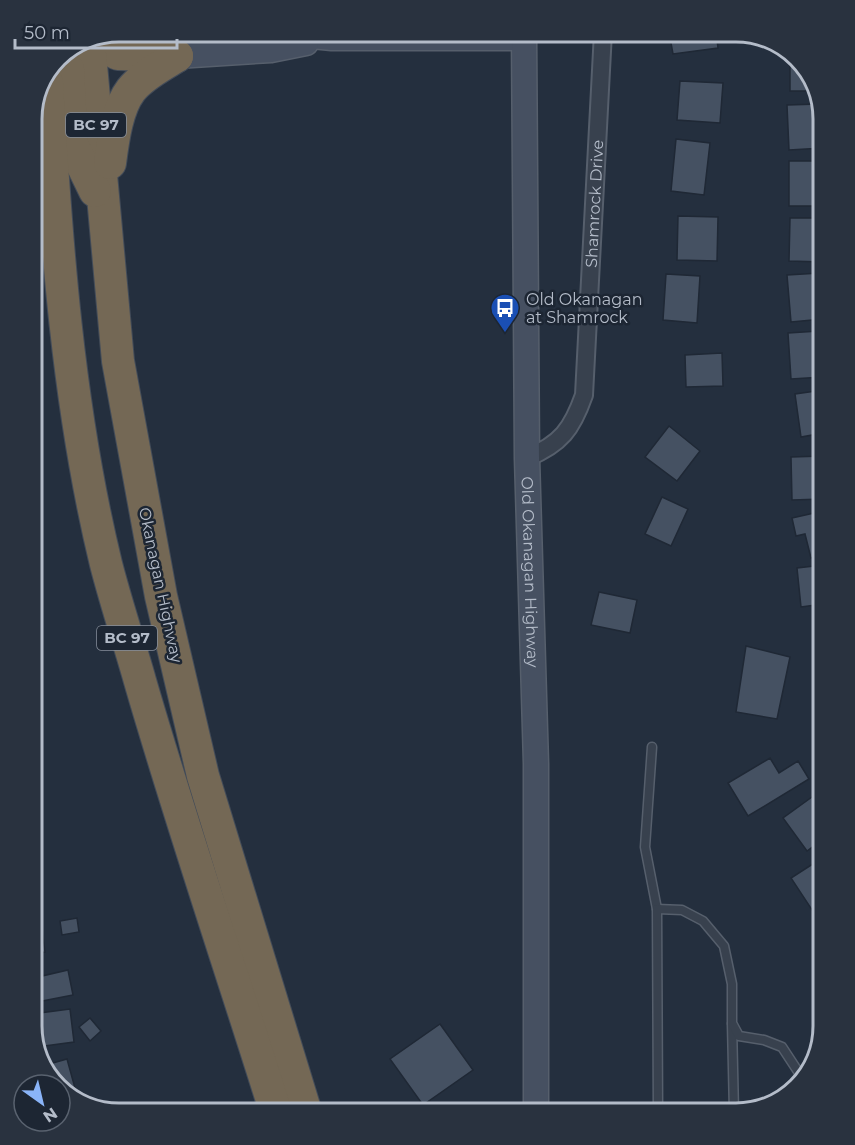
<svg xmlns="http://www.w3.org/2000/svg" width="855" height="1145" viewBox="0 0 855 1145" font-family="Montserrat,sans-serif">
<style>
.building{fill:#455162;stroke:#1f2835;stroke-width:1.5}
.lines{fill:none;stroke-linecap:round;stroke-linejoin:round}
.lane-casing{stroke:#565f6c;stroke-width:11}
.street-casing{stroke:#565f6c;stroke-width:20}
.secondary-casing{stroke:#565f6c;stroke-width:27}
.highway-casing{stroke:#434c59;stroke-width:34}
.lane{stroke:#38414e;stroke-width:8}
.street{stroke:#38414e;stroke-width:16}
.secondary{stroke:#465061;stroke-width:24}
.highway{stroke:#746855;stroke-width:32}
.labels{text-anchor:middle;stroke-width:5;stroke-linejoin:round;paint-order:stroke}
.shield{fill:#1d2633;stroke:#878f9c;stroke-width:1.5}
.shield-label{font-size:15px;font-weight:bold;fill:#b4bcc9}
.street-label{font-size:16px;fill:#b4bcc9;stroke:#1d2633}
.poi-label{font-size:16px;fill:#b4bcc9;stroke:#1d2633;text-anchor:start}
.rim{fill:none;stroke:#b4bcc9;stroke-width:3}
</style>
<rect width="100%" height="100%" fill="#242f3e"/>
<!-- building -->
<g class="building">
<path d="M669,32H716L718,48L673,54Z"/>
<path d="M790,54L812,75L816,91H790Z"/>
<path d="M680,81L723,83L720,123L677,120Z"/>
<path d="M819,104L824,119L823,148L789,150L787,105Z"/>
<path d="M676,139L710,143L704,195L671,191Z"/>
<path d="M789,161H820V184H823V206H789Z"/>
<path d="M678,216L718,217L717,261L677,260Z"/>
<path d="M790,218H818V238H823V262L789,261Z"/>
<path d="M820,273L822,294H823V319L791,322L787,275Z"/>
<path d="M666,274L700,276L697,323L663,320Z"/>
<path d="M819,331L820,352H823V377L791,379L788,333Z"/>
<path d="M722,353L723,386L686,387L685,355Z"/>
<path d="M823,390V433L801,437L795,394Z"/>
<path d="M669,426L700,451L677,481L645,457Z"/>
<path d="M823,456V499L792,500L791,457Z"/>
<path d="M662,497L688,509L671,546L645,534Z"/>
<path d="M823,511V555L811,558L805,534L796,536L792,518Z"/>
<path d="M823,565V604L801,607L797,568Z"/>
<path d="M599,592L637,600L630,633L591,625Z"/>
<path d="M746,646L790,657L777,719L736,712Z"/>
<path d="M770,758L779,773L798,761L809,779L748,816L728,783Z"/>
<path d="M812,797L822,810L823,808V839L807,851L783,818Z"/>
<path d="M822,858L823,861V906L814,913L791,878Z"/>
<path d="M77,918L79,932L62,935L60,921Z"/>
<path d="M41,922L45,952L32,954V924Z"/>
<path d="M39,963L42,976L68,970L73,995L32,1003V965Z"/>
<path d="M70,1009L74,1042L37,1047L32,1026V1014Z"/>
<path d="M90,1018L101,1031L90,1041L79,1027Z"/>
<path d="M440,1024L473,1070L423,1105L390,1059Z"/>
<path d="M67,1059L75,1088L65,1091L43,1070L42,1066Z"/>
</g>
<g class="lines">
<!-- lane casing -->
<g class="lane-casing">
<g id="lane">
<path d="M652,747L645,847L657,909"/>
<path d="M732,1024L734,1113"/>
<path d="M658,1113L657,909L682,910L703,921L724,946L732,984V1023L739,1036L764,1040L782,1047L803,1079"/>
</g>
</g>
<!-- street casing -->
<g class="street-casing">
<g id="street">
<path id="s1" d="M527,458C561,444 572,429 584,395L603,32"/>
</g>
</g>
<!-- secondary casing -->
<g class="secondary-casing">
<g id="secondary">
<path d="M184,32L191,33L271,32L332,38H524"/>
<path id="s2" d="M524,32L527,458L536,764V1113"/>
<path d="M177,56L271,50L306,43"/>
</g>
</g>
<!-- highway casing -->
<g class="highway-casing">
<g id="highway">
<path d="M93,41L118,54L177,56"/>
<path d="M89,43L118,361L161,596L203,776L306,1113"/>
<path d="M59,57L68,69L72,144L95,191"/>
<path d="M47,83C56,242 68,408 106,564C116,603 129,642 140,681C182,826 231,969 276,1113"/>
<path d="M110,163C113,140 117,108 131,90C143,75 162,66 177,56"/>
</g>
</g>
<!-- lane -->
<use href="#lane" class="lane"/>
<!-- street -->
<use href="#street" class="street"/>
<!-- secondary -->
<use href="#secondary" class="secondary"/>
<!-- highway -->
<use href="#highway" class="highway"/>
</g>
<!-- icons -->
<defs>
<g id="bus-pin" transform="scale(1.5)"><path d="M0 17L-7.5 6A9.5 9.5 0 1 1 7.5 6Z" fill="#1a4fb4" stroke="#1d2633"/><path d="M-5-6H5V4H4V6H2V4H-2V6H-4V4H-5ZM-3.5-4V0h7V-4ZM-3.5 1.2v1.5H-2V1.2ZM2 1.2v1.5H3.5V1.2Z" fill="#fff"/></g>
</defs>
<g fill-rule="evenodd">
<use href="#bus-pin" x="505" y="308"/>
</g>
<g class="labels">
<!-- shield labels -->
<g class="shield">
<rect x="66" y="113" width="60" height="24" rx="4.5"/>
<rect x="97" y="626" width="60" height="24" rx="4.5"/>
</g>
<g class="shield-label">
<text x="96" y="130">BC 97</text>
<text x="127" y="643">BC 97</text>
</g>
<!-- street labels -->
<g class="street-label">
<text dy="6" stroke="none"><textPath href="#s1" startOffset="280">Shamrock Drive</textPath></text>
<text dy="6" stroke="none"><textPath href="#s2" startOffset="540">Old Okanagan Highway</textPath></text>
<text transform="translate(161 585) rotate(78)" y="6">Okanagan Highway</text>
</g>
<!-- poi labels -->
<g class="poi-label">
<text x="526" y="305">Old Okanagan<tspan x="526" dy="18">at Shamrock</tspan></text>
</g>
</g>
<!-- crop -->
<path d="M0 0H855V1145H0ZM119 42H736A77 77 0 0 1 813 119V1026A77 77 0 0 1 736 1103H119A77 77 0 0 1 42 1026V119A77 77 0 0 1 119 42Z" fill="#29323f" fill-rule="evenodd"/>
<path class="rim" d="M119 42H736A77 77 0 0 1 813 119V1026A77 77 0 0 1 736 1103H119A77 77 0 0 1 42 1026V119A77 77 0 0 1 119 42Z"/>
<!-- north arrow -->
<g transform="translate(42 1103) rotate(146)"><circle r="28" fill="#1d2633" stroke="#59626f" stroke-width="1.5"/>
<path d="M0-4.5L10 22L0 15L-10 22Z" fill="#8ab4f8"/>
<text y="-9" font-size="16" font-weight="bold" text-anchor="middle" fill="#b4bcc9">N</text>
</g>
<!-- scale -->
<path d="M15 39v9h162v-9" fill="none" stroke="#b4bcc9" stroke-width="3"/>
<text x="24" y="39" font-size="18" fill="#b4bcc9" stroke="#1d2633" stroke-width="4.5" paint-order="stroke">50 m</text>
</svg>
